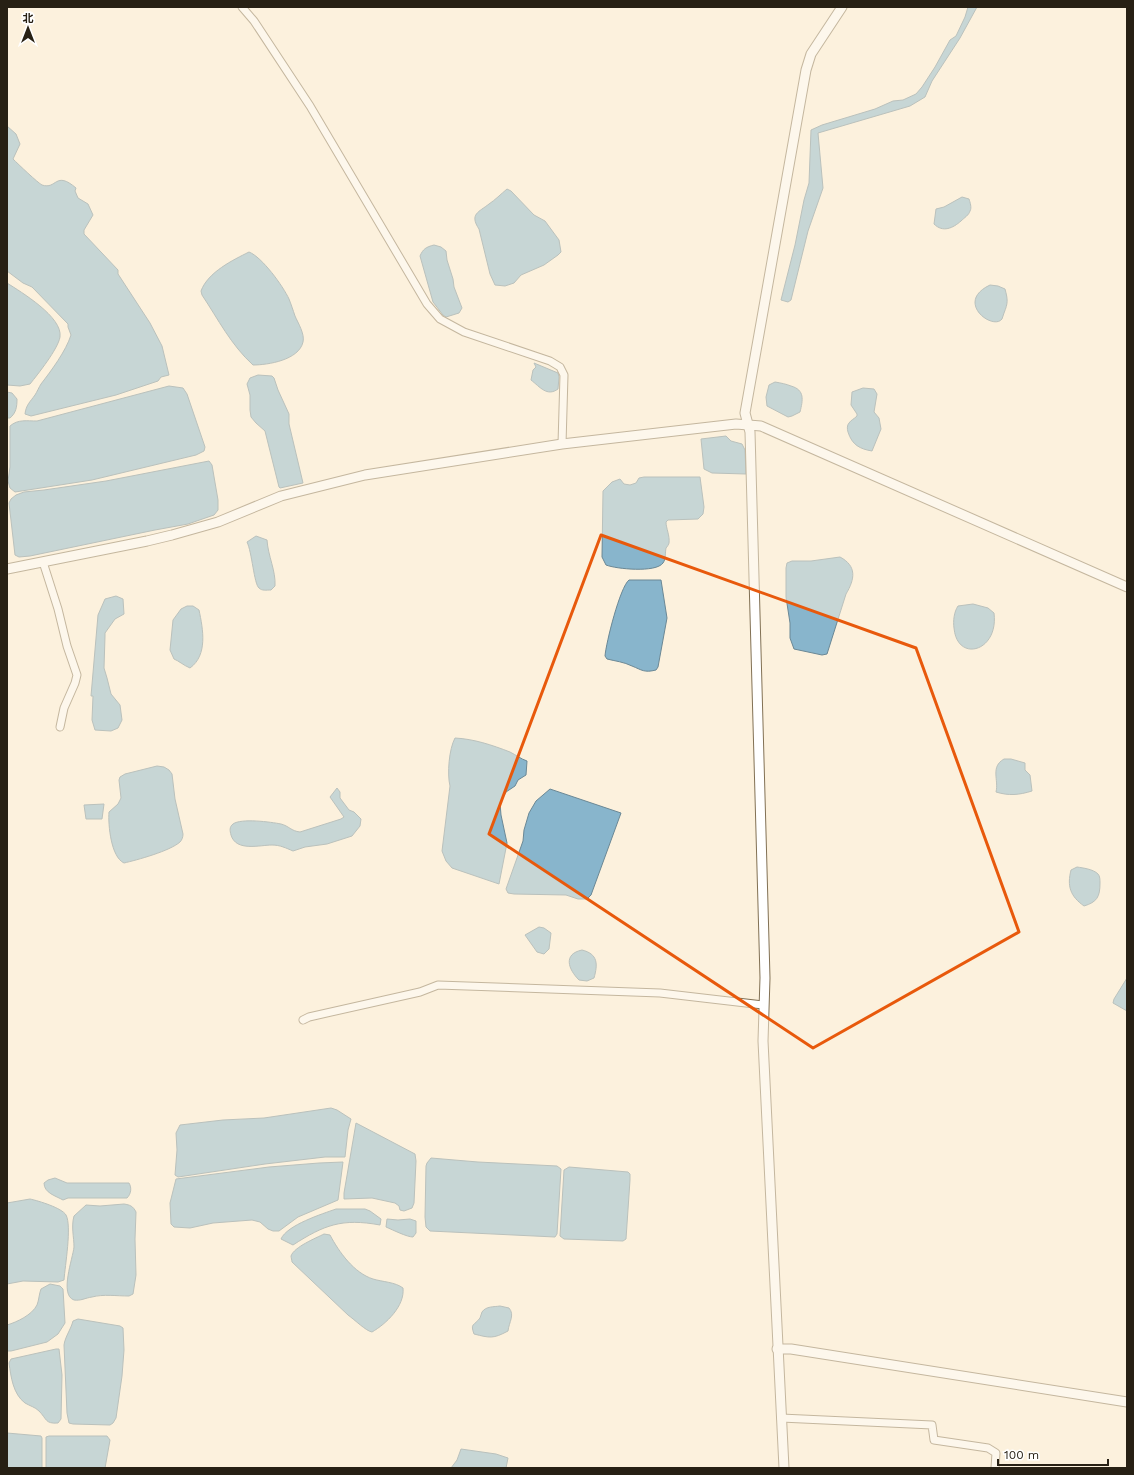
<svg xmlns="http://www.w3.org/2000/svg" width="1134" height="1475" viewBox="0 0 1134 1475" font-family="'Work Sans','Noto Sans SC',sans-serif">
<style>
.water{fill:#88b5cc;stroke:#6b8895}
.lines{fill:none;stroke-linecap:round;stroke-linejoin:round}
.minor-casing{stroke:#827154;stroke-width:9}
.tertiary-casing{stroke:#827154;stroke-width:11}
.minor{stroke:#fff;stroke-width:7}
.tertiary{stroke:#fff;stroke-width:9}
.marked{fill:none;stroke:#e8590c;stroke-width:3;stroke-linejoin:round}
</style>
<rect width="100%" height="100%" fill="#fcf1dd"/>
<!-- water -->
<g class="water">
<path d="M968,7H977L960,38L932,81L925,97L910,106L818,133L823,188L808,231L791,300L788,302L781,300L795,245L804,200L809,183L811,130L822,125L875,109L893,101L903,100L916,94L922,87L935,67L950,40L956,36L965,17Z"/>
<path d="M7,126L16,134L20,144L13,159C18,164 38,183 42,185C57,190 55,170 76,188L75,191L78,198L88,204L93,215L84,230V234L118,270V274L150,323L162,346L169,375L161,377L158,381L116,395L31,416L25,414C26,405 30,402 35,395C37,392 39,387 41,384C51,371 66,351 71,335L68,327V324L32,287L23,283L7,271Z"/>
<path d="M507,189L511,191L534,215L545,221L559,240L561,252L558,255L544,265L521,275L514,283L505,286L495,285L490,274L479,229C469,214 479,212 489,204C495,200 501,194 507,189Z"/>
<path d="M962,197L969,199C970,202 972,208 970,211C969,215 964,218 961,221C953,228 943,233 934,224L936,209L944,207Z"/>
<path d="M434,245L441,247L446,251L447,260L453,279L454,287L462,308L459,313L446,317L443,315L433,302L420,256C423,249 426,247 434,245Z"/>
<path d="M249,252C262,257 283,286 289,299C291,304 293,310 295,316C298,323 305,334 303,342C299,360 268,365 253,365C231,345 218,319 202,295L201,291C208,272 233,260 249,252Z"/>
<path d="M7,283C21,292 63,317 60,337C58,349 38,374 30,384L20,386L7,385Z"/>
<path d="M990,285L998,286L1005,289C1008,300 1008,303 1004,313C1003,315 1003,317 1002,319C993,331 954,302 990,285Z"/>
<path d="M534,363L558,373L559,377L558,389C547,397 540,387 531,380L533,370L536,367Z"/>
<path d="M258,375L272,376L274,378L278,390L289,414V424L303,483L280,488L279,487L265,431L256,423L251,417L250,410V395L247,384L250,378Z"/>
<path d="M775,382C781,383 786,384 791,386C805,390 803,400 800,412L792,416L788,417L767,406L766,397L769,385Z"/>
<path d="M169,386L183,388L187,394L205,447L204,451L196,455L92,480L15,492L10,488L8,481L10,467V426C18,419 27,421 37,421Z"/>
<path d="M863,388L874,389L877,394L874,412L879,418L881,429L872,451C860,449 852,445 848,432C847,429 847,425 849,423C851,420 854,419 857,416V414L851,405L852,392Z"/>
<path d="M7,392L12,393L17,399C17,407 16,413 10,418H7Z"/>
<path d="M726,436L731,441L742,444L745,450L746,474L712,473L704,469L701,439Z"/>
<path d="M209,461L212,465L218,500V510L214,515L188,524L155,530L30,556L19,557L15,555L9,503L11,499L16,495L24,492L44,490L106,481Z"/>
<path d="M644,477H700L704,507L703,514L698,519L668,520L666,522C666,528 670,536 669,543C669,544 667,547 666,548C665,553 666,559 663,563C656,573 616,569 606,565L602,557L603,491L612,482L620,479L624,484L630,485L636,483L639,478Z"/>
<path d="M256,536L267,540C268,556 276,571 275,586L271,590C266,590 262,591 259,588C254,584 252,552 247,542Z"/>
<path d="M840,557C857,566 855,579 846,594L827,654L822,655L794,649L790,638V623L786,597V568L787,563L792,561H811Z"/>
<path d="M629,580H661L667,618L658,667L656,670C644,673 642,670 632,666C624,662 615,661 607,659L605,656C606,643 620,587 629,580Z"/>
<path d="M116,596L123,599L124,614L115,619L105,633V636L104,668L107,678L111,694L120,705L122,720L118,728L111,731L95,730L92,720L93,696H91L98,615L105,599Z"/>
<path d="M973,604L988,608L994,613C999,652 957,663 954,628C953,621 954,612 958,606Z"/>
<path d="M187,606H193L199,610C203,629 208,655 190,668C183,665 179,661 174,659L170,650L173,620L181,609Z"/>
<path d="M455,738C474,739 492,745 510,752C516,755 521,759 527,761L526,775L518,780L515,786L506,792L500,803L501,815L507,843L499,884L452,868L446,861L442,851L450,786C447,774 449,749 455,738Z"/>
<path d="M1004,759H1011L1025,763V770L1030,775L1032,791C1019,795 1009,796 996,792C999,780 990,767 1004,759Z"/>
<path d="M157,766L164,767L169,770L172,774L175,799L183,834C183,837 182,840 180,842C170,851 137,860 124,863C111,857 108,825 109,812L118,804L121,798L119,780L120,777L125,774Z"/>
<path d="M337,788L340,792V798L349,810L354,812L361,819L360,826L352,836L327,844L305,847L293,851C286,848 280,845 272,845C260,845 236,852 231,835C230,831 229,827 233,824C241,818 271,822 281,824C289,826 291,831 300,832L341,819L344,817L330,797Z"/>
<path d="M550,789L621,813L591,895L587,899H578L566,895L514,894L508,893L506,889L523,841L524,830L529,813L536,801Z"/>
<path d="M104,804L102,819H86L84,805Z"/>
<path d="M1077,867C1083,868 1093,869 1098,874C1100,876 1100,880 1100,883C1100,897 1097,902 1084,906C1070,896 1067,886 1071,870Z"/>
<path d="M539,927L544,928L551,933L549,949L544,954L537,952L525,935Z"/>
<path d="M582,950C598,954 598,964 594,978L587,981L579,980C568,969 563,954 582,950Z"/>
<path d="M1127,978V1011L1113,1003L1114,999Z"/>
<path d="M331,1108L337,1110L351,1119L348,1130L345,1157H325L265,1164L178,1177L175,1175L177,1150L176,1133L180,1125L223,1120L264,1118Z"/>
<path d="M356,1123L415,1154L416,1161L414,1203L412,1208L404,1211L400,1210L399,1206L395,1203L372,1198L344,1199V1193Z"/>
<path d="M431,1158L478,1162L557,1166L561,1169L557,1234L555,1237L430,1231L426,1227L425,1217L426,1166L427,1163Z"/>
<path d="M343,1162L338,1200L298,1217L279,1231H273L268,1229L260,1222L252,1220L213,1223L190,1228L174,1227L171,1224L170,1203L176,1179L269,1167L319,1163Z"/>
<path d="M569,1167L628,1172L630,1174V1180L626,1239L623,1241L564,1239L560,1236L564,1170Z"/>
<path d="M55,1178L67,1183H129C132,1188 131,1194 127,1198H68L63,1200C56,1196 44,1193 44,1183L48,1180Z"/>
<path d="M30,1199C39,1201 62,1208 66,1215C72,1226 65,1266 64,1280L58,1282L23,1281L7,1284V1203Z"/>
<path d="M124,1204C130,1205 133,1206 136,1212L135,1239L136,1275L133,1294L129,1296C117,1296 103,1294 92,1297C85,1298 81,1301 74,1300C59,1295 73,1258 74,1247C74,1237 71,1227 74,1216L86,1205L100,1206Z"/>
<path d="M336,1209H365L370,1211L381,1219L380,1225C342,1218 324,1225 293,1245L281,1239C287,1225 322,1214 336,1209Z"/>
<path d="M387,1219L398,1220L410,1219L416,1221V1233L413,1237C407,1237 393,1230 386,1227Z"/>
<path d="M324,1234L330,1235C339,1252 354,1273 373,1279C383,1282 395,1282 403,1288C405,1306 386,1324 372,1332C366,1331 355,1320 348,1315L292,1262C292,1261 291,1257 291,1256C294,1247 316,1238 324,1234Z"/>
<path d="M50,1284L60,1286L63,1289L65,1323L58,1334L47,1342L11,1351H7V1325C17,1322 32,1315 37,1305C39,1300 39,1294 41,1289Z"/>
<path d="M500,1306L509,1308C515,1315 509,1322 508,1331C493,1339 490,1338 474,1334C470,1323 474,1326 480,1318C481,1316 481,1314 482,1312C486,1306 494,1307 500,1306Z"/>
<path d="M78,1319L120,1326L123,1328L124,1350L122,1376L116,1418L113,1423L110,1425L73,1424L69,1423L67,1413L64,1345C65,1337 71,1329 73,1321Z"/>
<path d="M56,1349H59L62,1375L61,1419L58,1423C45,1424 47,1419 39,1411C35,1407 30,1406 25,1403C13,1394 11,1377 9,1363L11,1359Z"/>
<path d="M7,1433L41,1436L42,1438V1468H7Z"/>
<path d="M49,1436H107L110,1440L105,1468H46V1437Z"/>
<path d="M461,1449L496,1454L508,1458L506,1468H451L457,1460Z"/>
</g>
<g class="lines">
<!-- minor casing -->
<g class="minor-casing">
<g id="minor">
<path d="M242,7L254,21L310,106L427,304L440,319L464,332L550,361L560,367L564,375L562,444"/>
<path d="M43,562L58,609L67,646L77,675L75,683L64,708L60,727"/>
<path d="M303,1020L309,1017L420,992L438,985L660,993L763,1005"/>
<path d="M781,1418L932,1425L934,1440L988,1448L996,1453L995,1468"/>
</g>
</g>
<!-- tertiary casing -->
<g class="tertiary-casing">
<g id="tertiary">
<path d="M7,569L147,541L172,535L218,522L281,496L365,475L562,444L736,424L761,426L1127,587"/>
<path d="M777,1349H791L1127,1402"/>
<path d="M784,1468L763,1041L765,978L750,432L745,413L806,70L811,54L842,7"/>
</g>
</g>
<!-- minor -->
<use href="#minor" class="minor"/>
<!-- tertiary -->
<use href="#tertiary" class="tertiary"/>
</g>
<!-- marked area -->
<path d="M0 0H1134V1475H0ZM601,535L916,648L1019,932L813,1048L489,834Z" fill="#fcf1dd" fill-opacity=".55" fill-rule="evenodd"/>
<path class="marked" d="M601,535L916,648L1019,932L813,1048L489,834Z"/>
<!-- border -->
<rect width="1134" height="1475" fill="none" stroke="#272014" stroke-width="16"/>
<!-- north arrow -->
<g transform="translate(28 28)" stroke="#ffffff" stroke-width="3" paint-order="stroke">
<path d="M0-3L7 15L0 10L-7 15Z" fill="#272014"/>
<text y="-6" font-size="11" font-weight="bold" text-anchor="middle" fill="#272014">北</text>
</g>
<!-- scale -->
<path d="M998 1459v6h110v-6" fill="none" stroke="#272014" stroke-width="2"/>
<text x="1004" y="1459" font-size="12" fill="#272014" stroke="#ffffff" stroke-width="3" paint-order="stroke">100 m</text>
</svg>
